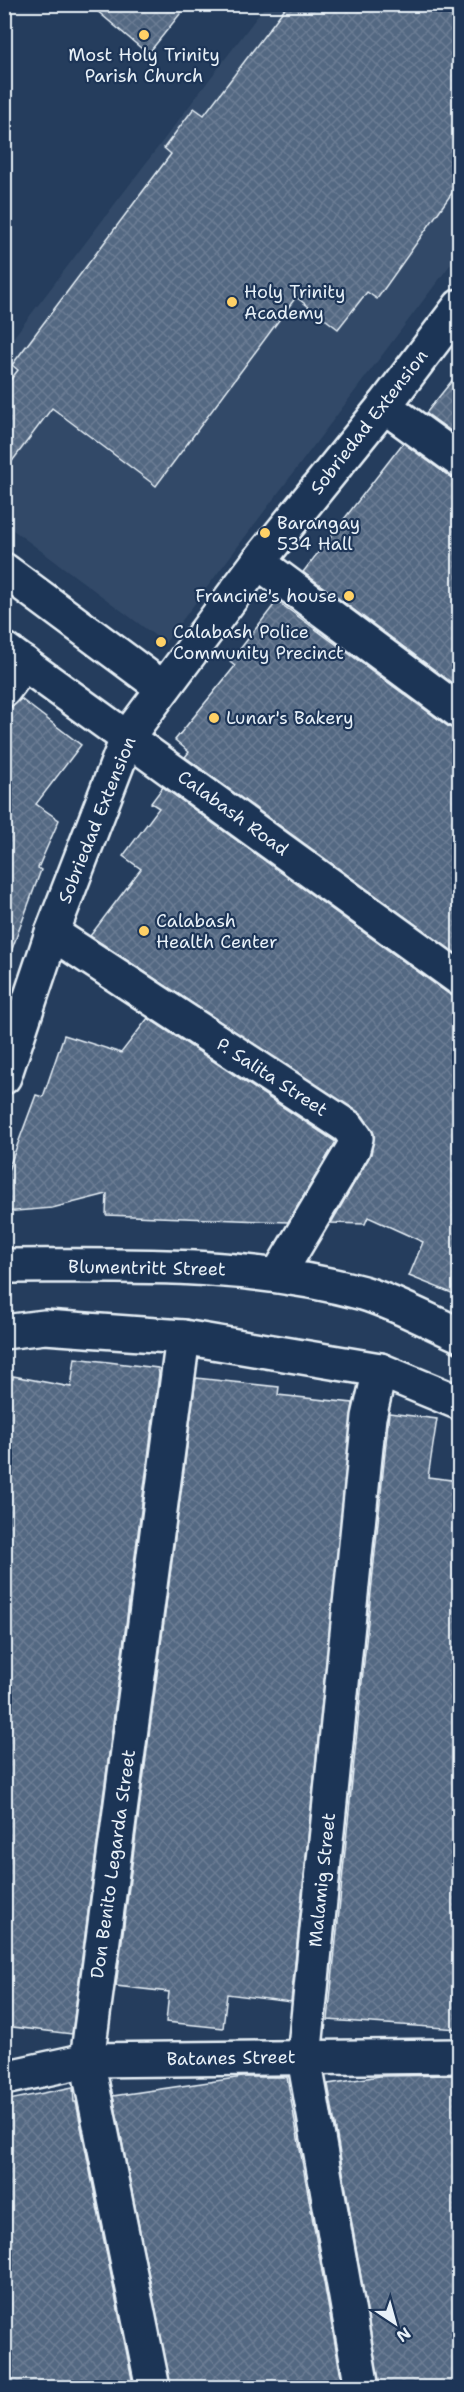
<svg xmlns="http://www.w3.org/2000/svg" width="464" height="2392" viewBox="0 0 464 2392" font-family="'Shantell Sans',sans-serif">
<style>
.built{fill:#334a68}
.building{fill:url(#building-cross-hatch);stroke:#e8f1f8;stroke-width:1.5}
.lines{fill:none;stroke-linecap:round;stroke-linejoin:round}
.street-casing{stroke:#e8f1f8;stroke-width:38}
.secondary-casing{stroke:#e8f1f8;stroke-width:38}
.street{stroke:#1d3557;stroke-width:33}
.secondary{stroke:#1d3557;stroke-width:33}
.poi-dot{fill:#ffd166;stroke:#1d3557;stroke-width:2}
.labels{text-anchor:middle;stroke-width:4.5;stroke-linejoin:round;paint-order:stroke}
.poi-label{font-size:18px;fill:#e8f1f8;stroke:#1d3557;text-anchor:start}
.street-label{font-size:18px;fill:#e8f1f8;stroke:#1d3557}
</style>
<defs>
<pattern id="building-cross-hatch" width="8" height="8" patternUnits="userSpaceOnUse" patternTransform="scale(1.5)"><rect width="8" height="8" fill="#536782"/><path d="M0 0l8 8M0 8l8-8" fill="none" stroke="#6c7d94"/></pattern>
</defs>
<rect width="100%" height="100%" fill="#253d5d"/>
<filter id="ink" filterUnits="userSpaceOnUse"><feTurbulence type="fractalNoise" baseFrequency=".0167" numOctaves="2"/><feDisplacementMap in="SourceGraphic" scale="12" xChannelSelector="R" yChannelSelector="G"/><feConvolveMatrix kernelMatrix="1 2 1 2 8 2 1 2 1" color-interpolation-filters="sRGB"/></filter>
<g filter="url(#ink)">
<!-- built -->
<path class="built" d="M266,5H459V253L165,643L5,524L4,350Z"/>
<!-- building -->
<g class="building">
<path d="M89,4H188L148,54Z"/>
<path d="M288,4H459V183L377,299L367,292L338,329L296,297L156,486L52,408L4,472V388L18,370L12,365L171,154L164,148L194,108L204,115Z"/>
<path d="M459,372V437L426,413Z"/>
<path d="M403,443L449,476L459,480V688L303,572Z"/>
<path d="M277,601L449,727L459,730V956L185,757L189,752L175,740L235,666L230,662Z"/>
<path d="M21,699L81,745L36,804L59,820L38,868L41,870L8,960H4V708L12,707Z"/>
<path d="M163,787L449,994L459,998V1296L409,1276L423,1242L368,1217L365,1224L331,1223L371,1154L374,1134L363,1116L90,936L141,869L123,856L159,808L151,803Z"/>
<path d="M148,1018L336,1142L288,1222L106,1215L107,1194L52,1208L4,1212V1181L36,1095L43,1097L64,1035L121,1053Z"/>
<path d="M75,1358L158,1368L159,1374L72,2034L4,2026V1378L13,1379V1376L71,1387Z"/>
<path d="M196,1378L279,1387L278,1395L353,1403L291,2002L227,1994L223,2028L166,2022L169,1992L116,1986Z"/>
<path d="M389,1413L437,1419L428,1477L459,1481V2029L328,2020Z"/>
<path d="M459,2075V2388H380L328,2084L380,2076Z"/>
<path d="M243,2077H287L343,2388H171L113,2096Z"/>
<path d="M73,2087L74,2102H76L133,2384L113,2388H4V2101Z"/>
</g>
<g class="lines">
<!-- street casing -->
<g class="street-casing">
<g id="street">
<path d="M384,406L460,461"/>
<path d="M258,562L460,712"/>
<path d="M4,570L163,688"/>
<path d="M4,649L460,979"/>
<path d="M4,690L24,663"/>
<path d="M52,933L348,1127L356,1138L353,1149L278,1275"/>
<path d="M4,2078L87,2060L460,2056"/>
<path d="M153,2388L87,2060L183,1337"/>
<path d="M362,2388L304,2058L369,1417L380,1370"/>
</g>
</g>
<!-- secondary casing -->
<g class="secondary-casing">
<g id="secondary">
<path d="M4,1077L52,933L128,736L258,562L384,406L460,306"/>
<path d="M4,1266C125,1266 246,1261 363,1293C396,1303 428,1321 460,1335"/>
<path d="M4,1332L45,1327L183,1337L380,1370L460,1403"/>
</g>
</g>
<!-- street -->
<use href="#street" class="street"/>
<!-- secondary -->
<use href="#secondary" class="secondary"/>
</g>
</g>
<!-- markers -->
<g class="poi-dot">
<circle cx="144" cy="35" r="6"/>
<circle cx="232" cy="302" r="6"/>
<circle cx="265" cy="533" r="6"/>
<circle cx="349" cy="596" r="6"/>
<circle cx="161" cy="642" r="6"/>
<circle cx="214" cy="718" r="6"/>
<circle cx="144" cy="931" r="6"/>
</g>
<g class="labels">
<!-- poi labels -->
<g class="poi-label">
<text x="144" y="61" text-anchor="middle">Most Holy Trinity<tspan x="144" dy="21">Parish Church</tspan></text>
<text x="244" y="298">Holy Trinity<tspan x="244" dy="21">Academy</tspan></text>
<text x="277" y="529">Barangay<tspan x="277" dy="21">534 Hall</tspan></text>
<text x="337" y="602" text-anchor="end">Francine's house</text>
<text x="173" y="638">Calabash Police<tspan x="173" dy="21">Community Precinct</tspan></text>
<text x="226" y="724">Lunar's Bakery</text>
<text x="156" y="927">Calabash<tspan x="156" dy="21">Health Center</tspan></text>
</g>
<!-- street labels -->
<g class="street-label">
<text transform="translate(369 422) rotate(-52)" y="6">Sobriedad Extension</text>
<text transform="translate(233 813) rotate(36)" y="6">Calabash Road</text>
<text transform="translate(97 820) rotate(-68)" y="6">Sobriedad Extension</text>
<text transform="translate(272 1077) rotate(33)" y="6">P. Salita Street</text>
<text transform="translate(147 1268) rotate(1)" y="6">Blumentritt Street</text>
<text transform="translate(113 1864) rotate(-82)" y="6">Don Benito Legarda Street</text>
<text transform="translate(322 1880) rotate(-84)" y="6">Malamig Street</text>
<text transform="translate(231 2058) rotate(-1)" y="6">Batanes Street</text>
</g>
</g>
<!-- margin -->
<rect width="464" height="2392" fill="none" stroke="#1d3557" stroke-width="24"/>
<rect x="12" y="12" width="440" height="2368" fill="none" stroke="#e8f1f8" stroke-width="2" filter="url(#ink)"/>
<!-- north arrow -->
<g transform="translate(395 2323) rotate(144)" stroke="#1d3557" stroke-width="4.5" paint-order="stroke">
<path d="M0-4.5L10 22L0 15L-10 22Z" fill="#e8f1f8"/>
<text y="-9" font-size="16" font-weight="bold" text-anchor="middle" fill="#e8f1f8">N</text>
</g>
</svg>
